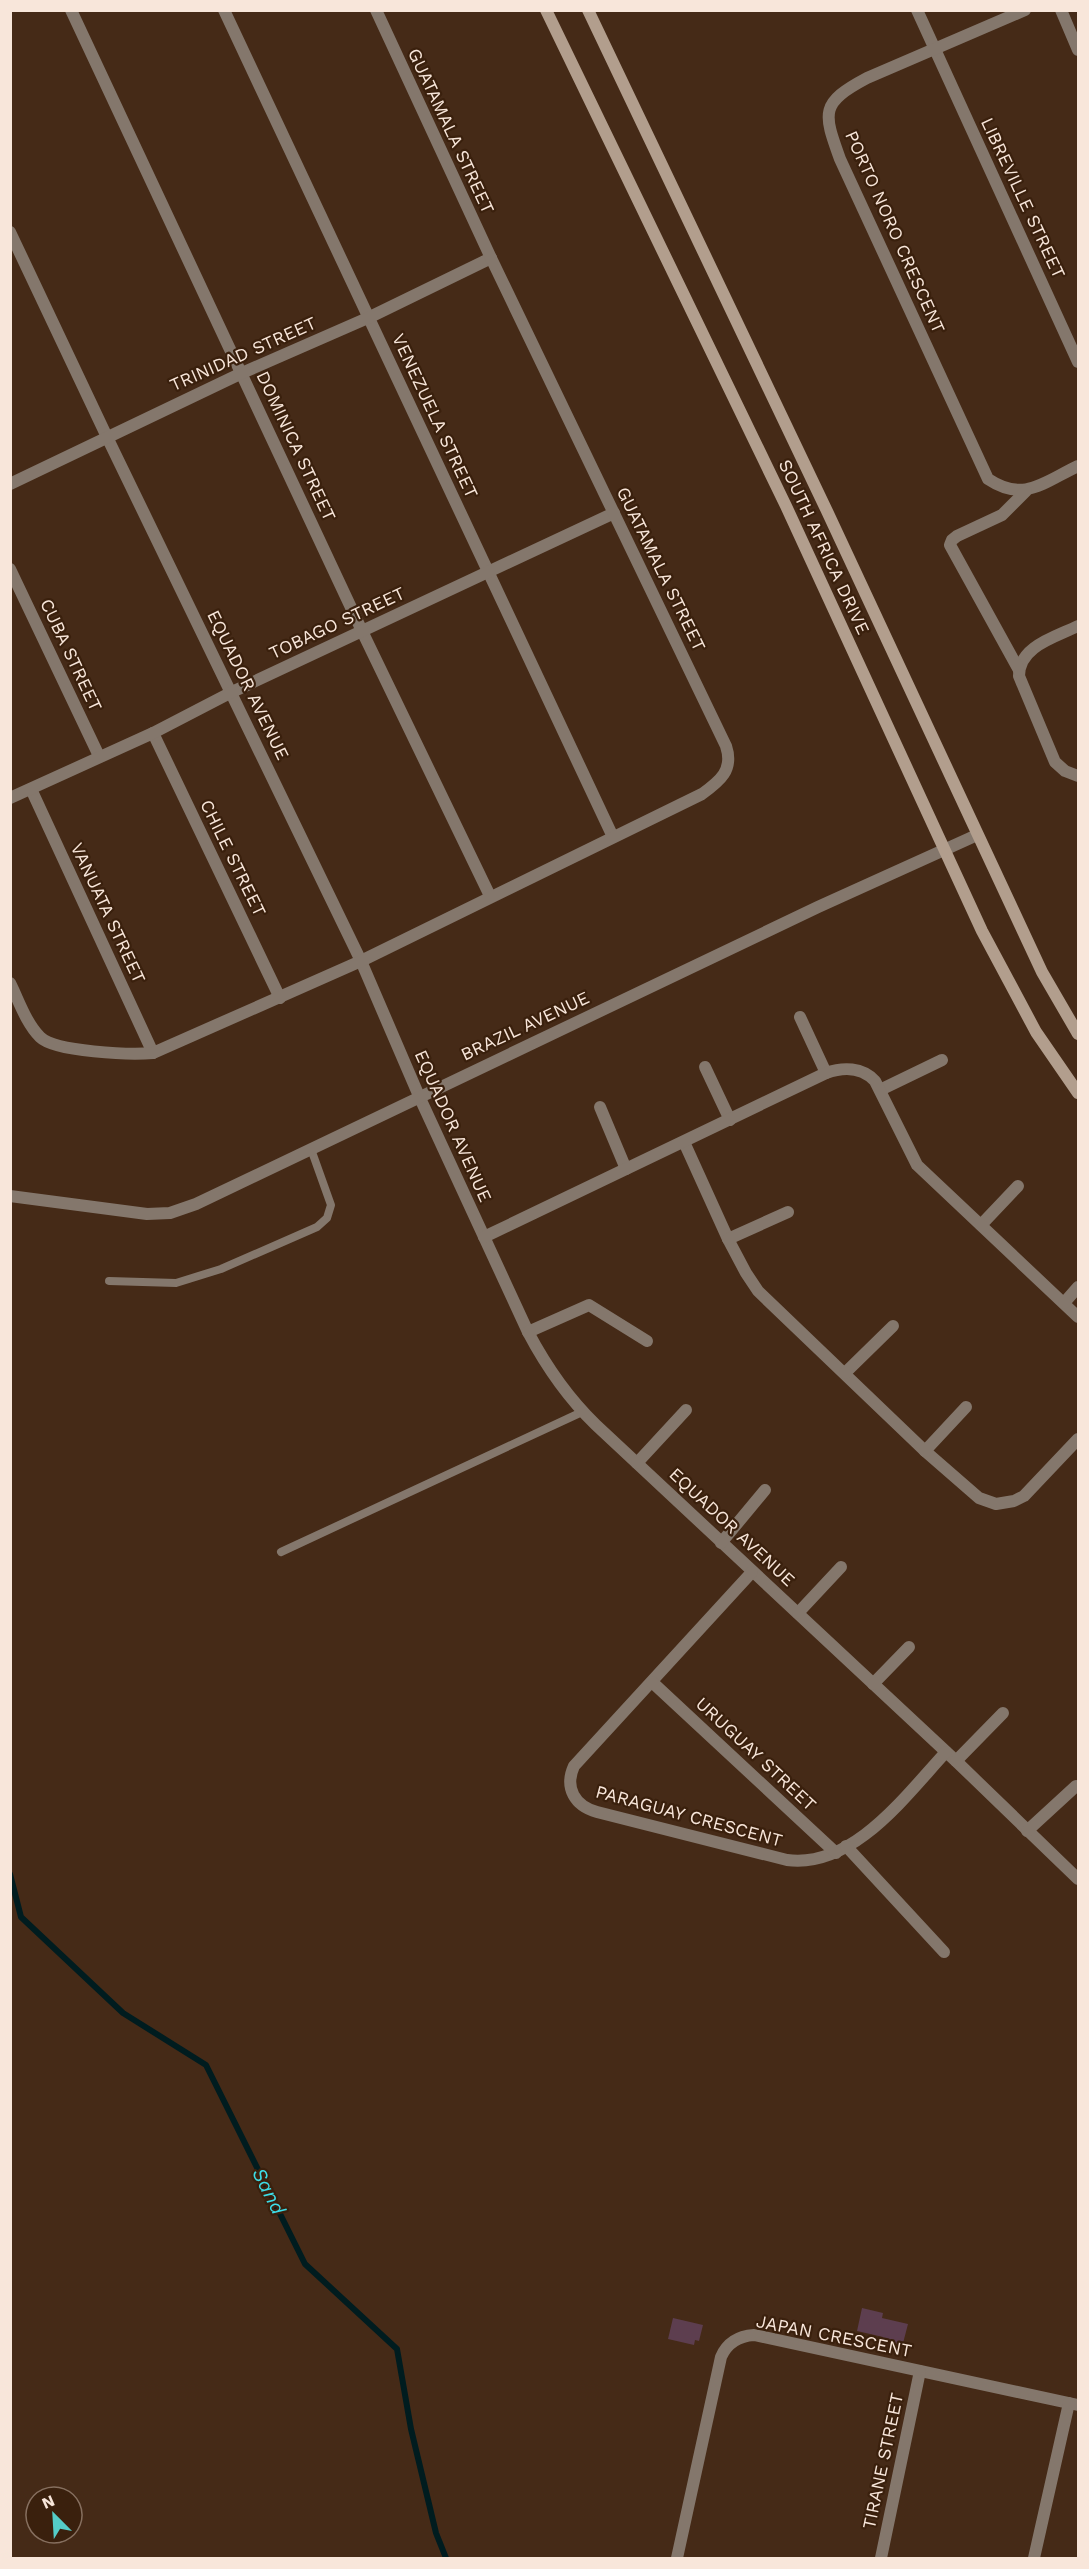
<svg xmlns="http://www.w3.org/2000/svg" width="1089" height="2569" viewBox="0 0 1089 2569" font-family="'Work Sans',sans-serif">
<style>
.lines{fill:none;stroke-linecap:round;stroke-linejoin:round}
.stream{stroke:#001c1f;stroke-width:6}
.building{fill:#5d3e4f}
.lane{stroke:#84776c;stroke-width:8}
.street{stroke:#84776c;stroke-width:12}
.secondary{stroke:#b29e8d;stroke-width:12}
.labels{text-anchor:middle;stroke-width:4.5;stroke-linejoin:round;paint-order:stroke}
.street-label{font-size:18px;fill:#f8e6da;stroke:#3a200d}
.water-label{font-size:20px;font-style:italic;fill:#3ddde7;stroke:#3a200d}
</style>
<rect width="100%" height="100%" fill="#452a17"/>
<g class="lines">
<!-- stream -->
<path class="stream" d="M10,1874L21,1917L123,2013L206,2065L305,2264L397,2349L411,2429L436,2533L446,2558"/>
</g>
<!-- building -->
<g class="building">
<path d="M862,2308L883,2313L882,2318L908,2324L902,2347L881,2342L883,2337L857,2331Z"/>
<path d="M673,2318L703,2325L699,2341L695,2340L694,2345L668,2339Z"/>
</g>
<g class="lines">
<!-- lane -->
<g class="lane">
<path d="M109,1281L176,1283L221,1269L317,1227L327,1218L331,1205L311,1149"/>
<path d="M281,1552L582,1412"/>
</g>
<!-- street -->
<g class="street">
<path d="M71,10L362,631L490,896"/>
<path d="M224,10L613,837"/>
<path d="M917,10L1078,362"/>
<path d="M1025,10L867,78C820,103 823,112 840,159L988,479C1024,503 1044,482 1078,466"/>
<path d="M1061,10L1078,50"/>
<path d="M10,232L107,437L361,961L419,1096L528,1332C547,1368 567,1397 596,1425L956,1761L1078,1879"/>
<path d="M10,484L242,373L370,317L491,258"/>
<path d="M10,569L99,756"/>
<path d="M1078,626C1056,637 1019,646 1019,676L1055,762L1065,771L1078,776"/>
<path d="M1019,670L950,545L952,540L957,536L1002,515L1026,491"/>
<path d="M153,733L280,998"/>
<path d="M31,789L153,1053"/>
<path d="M10,798L153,733L232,692L614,513"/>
<path d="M10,983C19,1001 26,1023 40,1037C55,1052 131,1055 153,1053L361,961L702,794C720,781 734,770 726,746L491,258L376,10"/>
<path d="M800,1017L826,1073"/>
<path d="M705,1067L730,1120"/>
<path d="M880,1090L942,1060"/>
<path d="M600,1107L626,1169"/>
<path d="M684,1142L728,1239L746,1273L758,1291L925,1451L979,1498L996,1504L1014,1501L1024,1496L1078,1439"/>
<path d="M10,1196L147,1214L170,1213L196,1204L818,907L977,835"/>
<path d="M981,1225L1018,1186"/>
<path d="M484,1237L826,1073C843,1067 862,1067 875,1081L917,1165L1078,1317"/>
<path d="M728,1239L788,1212"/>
<path d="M1064,1303L1078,1287"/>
<path d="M528,1332L589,1305L647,1341"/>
<path d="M845,1373L893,1326"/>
<path d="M925,1451L966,1407"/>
<path d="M637,1463L686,1410"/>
<path d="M721,1543L765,1490"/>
<path d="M752,1572L574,1766C564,1788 575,1806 597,1812L787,1860C853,1869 906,1795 946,1752"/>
<path d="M798,1613L841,1567"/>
<path d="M652,1682L836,1853"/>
<path d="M873,1684L909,1647"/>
<path d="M956,1761L1003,1713"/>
<path d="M1027,1831L1076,1786"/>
<path d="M846,1846L944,1952"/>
<path d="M677,2558L721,2357C727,2343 739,2336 754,2335L1078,2405"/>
<path d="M881,2558L920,2371"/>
<path d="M1034,2558L1069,2403"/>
</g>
<!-- secondary -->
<g class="secondary">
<path d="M546,10L786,506L982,931L1036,1032L1078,1093"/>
<path d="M588,10L826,509L1042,972L1078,1034"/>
</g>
</g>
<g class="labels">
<!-- street labels -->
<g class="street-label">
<text transform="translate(451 131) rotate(65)" y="6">GUATAMALA STREET</text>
<text transform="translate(1023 198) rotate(65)" y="6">LIBREVILLE STREET</text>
<text transform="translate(895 232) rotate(66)" y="6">PORTO NORO CRESCENT</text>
<text transform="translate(243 354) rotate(-24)" y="6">TRINIDAD STREET</text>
<text transform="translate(435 416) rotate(65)" y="6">VENEZUELA STREET</text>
<text transform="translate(296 446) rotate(65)" y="6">DOMINICA STREET</text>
<text transform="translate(824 547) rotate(65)" y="6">SOUTH AFRICA DRIVE</text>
<text transform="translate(661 569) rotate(64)" y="6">GUATAMALA STREET</text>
<text transform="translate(337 623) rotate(-25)" y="6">TOBAGO STREET</text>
<text transform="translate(71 655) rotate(65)" y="6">CUBA STREET</text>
<text transform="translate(248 685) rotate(64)" y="6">EQUADOR AVENUE</text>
<text transform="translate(233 858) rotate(64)" y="6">CHILE STREET</text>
<text transform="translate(108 913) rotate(65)" y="6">VANUATA STREET</text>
<text transform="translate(525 1026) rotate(-25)" y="6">BRAZIL AVENUE</text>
<text transform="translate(453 1126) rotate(66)" y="6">EQUADOR AVENUE</text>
<text transform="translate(732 1527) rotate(43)" y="6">EQUADOR AVENUE</text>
<text transform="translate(756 1754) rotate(43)" y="6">URUGUAY STREET</text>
<text transform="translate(689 1816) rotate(15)" y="6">PARAGUAY CRESCENT</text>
<text transform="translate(834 2336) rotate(11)" y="6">JAPAN CRESCENT</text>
<text transform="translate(883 2461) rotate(-78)" y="6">TIRANE STREET</text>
</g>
<!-- water labels -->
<g class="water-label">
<text transform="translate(269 2191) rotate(63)" y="7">Sand</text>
</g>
</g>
<!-- border -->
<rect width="1089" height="2569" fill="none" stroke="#f8e6da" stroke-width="24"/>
<!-- north arrow -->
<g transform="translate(54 2515) rotate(336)"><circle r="28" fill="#3a200d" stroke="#866f5f" stroke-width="1.5"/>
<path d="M0-4.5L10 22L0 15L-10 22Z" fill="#54cdc8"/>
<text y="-9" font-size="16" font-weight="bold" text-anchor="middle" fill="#f8e6da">N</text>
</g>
</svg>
